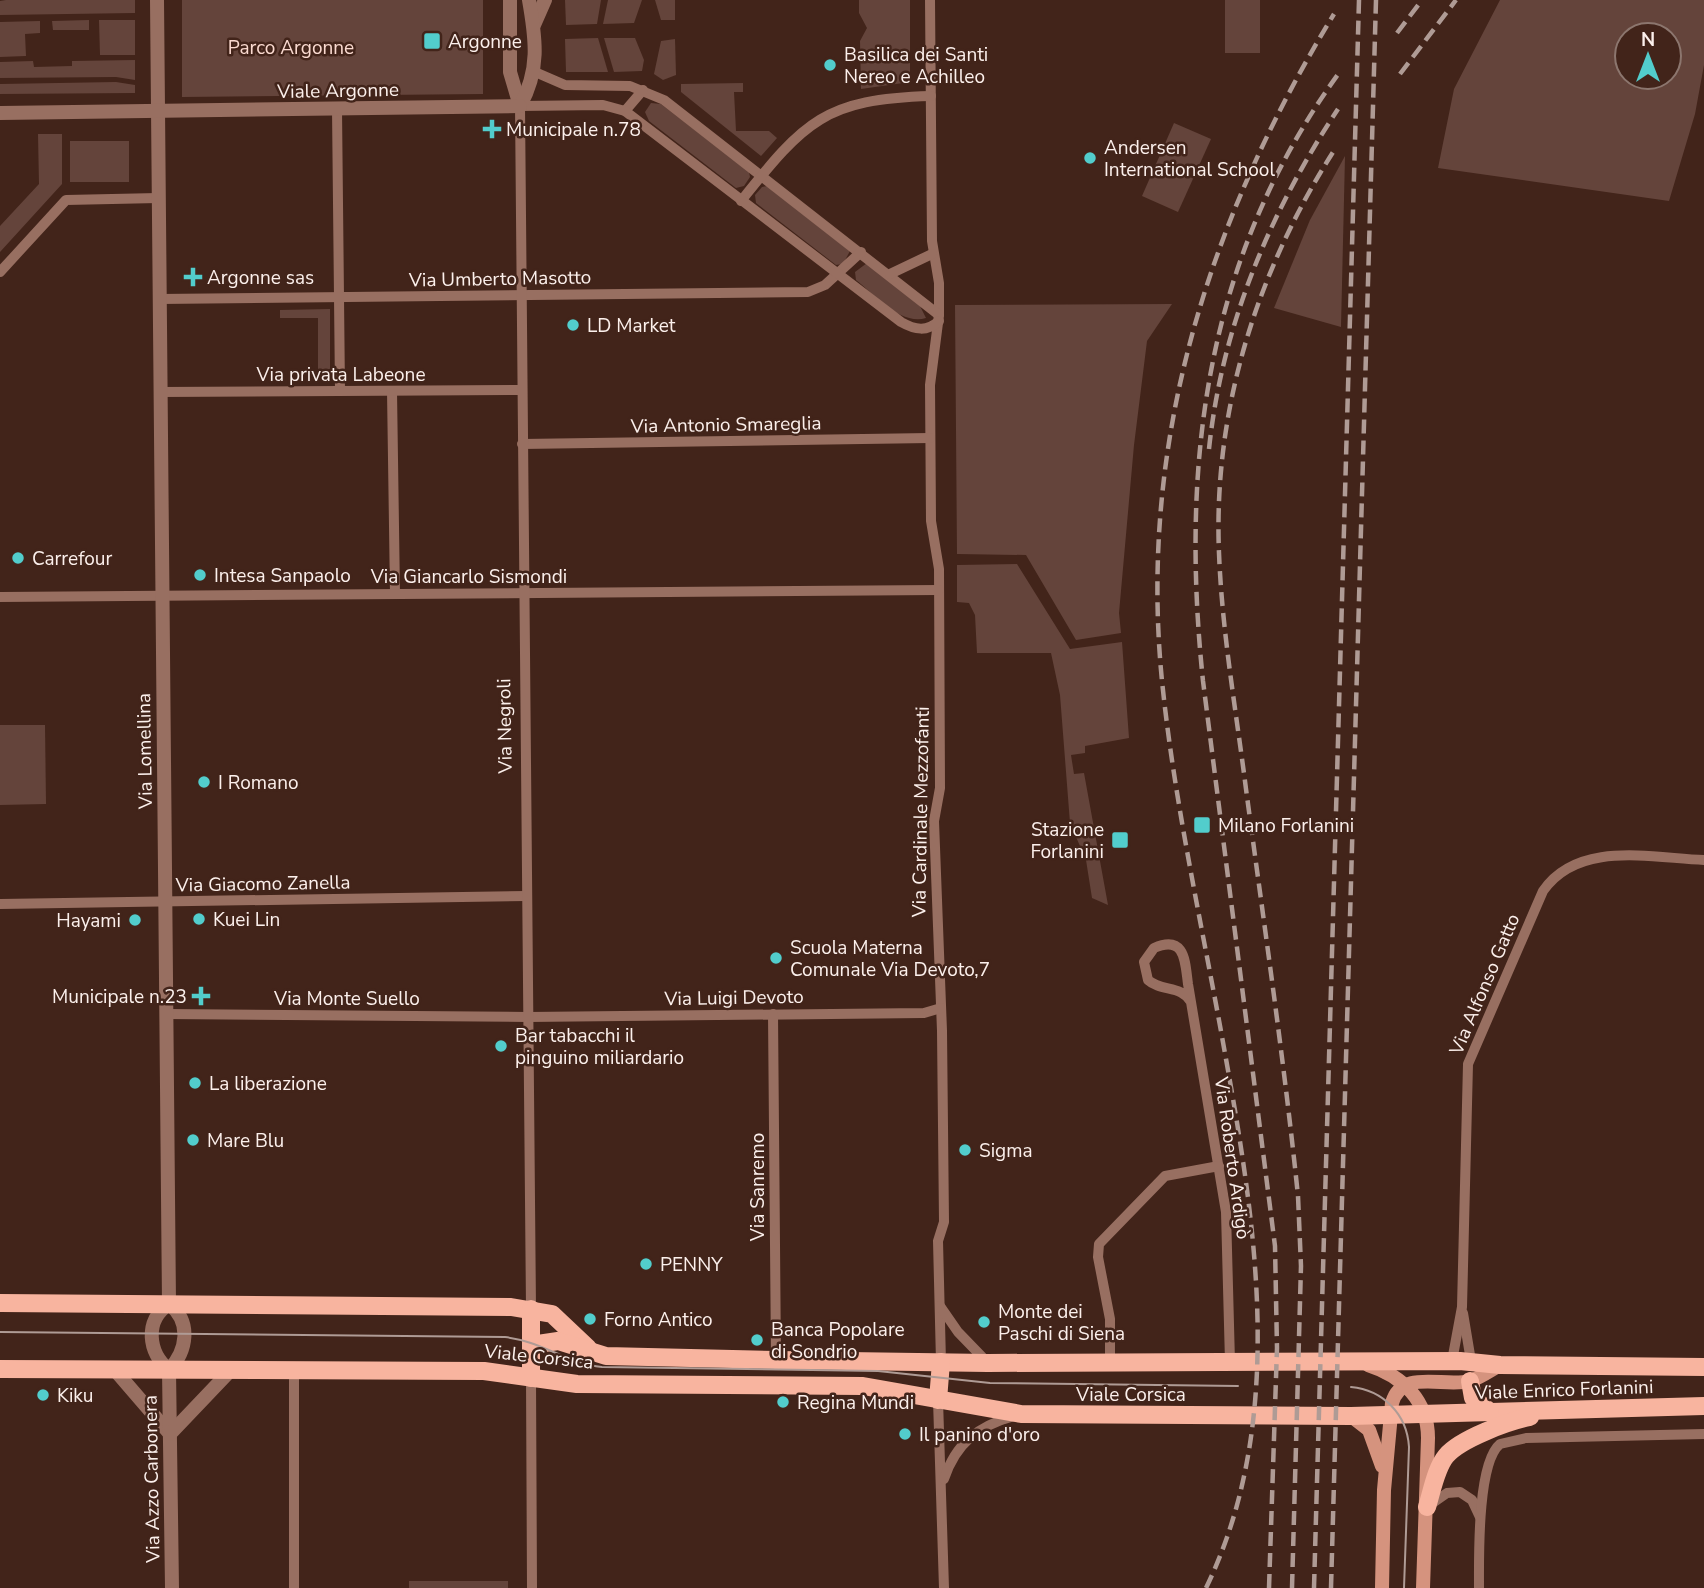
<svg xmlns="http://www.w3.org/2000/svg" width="1704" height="1588" viewBox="0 0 1704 1588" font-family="'Nunito Sans',sans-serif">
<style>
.green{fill:#64443b;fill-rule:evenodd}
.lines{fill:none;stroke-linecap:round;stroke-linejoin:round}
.minor{stroke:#986f61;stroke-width:10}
.tertiary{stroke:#986f61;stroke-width:14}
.secondary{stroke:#d5937e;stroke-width:14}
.primary{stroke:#f8b49f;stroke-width:18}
.tram{stroke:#af9b95;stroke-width:2}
.rail{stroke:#af9b95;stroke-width:4.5;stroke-dasharray:14 7;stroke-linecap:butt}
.poi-dot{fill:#52cdcc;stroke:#42241a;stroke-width:2.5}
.labels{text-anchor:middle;stroke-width:5;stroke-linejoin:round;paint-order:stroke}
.poi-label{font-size:19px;fill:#fcf0ec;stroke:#42241a;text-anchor:start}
.park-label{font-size:19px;fill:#fadad0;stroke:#42241a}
.street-label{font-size:19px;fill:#fcf0ec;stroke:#42241a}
</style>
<rect width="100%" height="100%" fill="#42241a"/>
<!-- green -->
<g class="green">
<path d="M135,0V13L0,15V1L6,0Z"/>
<path d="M182,0H483V94L182,97Z"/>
<path d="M565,0H601L597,24L566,25Z"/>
<path d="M608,0H642L634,23L603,24Z"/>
<path d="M655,0H675V20H661Z"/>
<path d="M859,0H910V82L861,89L860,41L867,28L859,13Z"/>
<rect x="1225" y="0" width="35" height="53"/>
<path d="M1500,0H1704V65L1695,114L1669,201L1438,168L1454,89ZM1669,35V77H1627V35Z"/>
<path d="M89,20V30H53L52,21Z"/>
<path d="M99,20H135V55H100Z"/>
<path d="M40,21V33L25,34L26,56L0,57V22Z"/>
<path d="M598,38L608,72H566L565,39Z"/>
<path d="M604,38H635L644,60L642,71L614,72Z"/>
<path d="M675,39L676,75L663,80L654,74L661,41Z"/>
<path d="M135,60V80L116,77L0,78V62L33,61L34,67L72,66V61Z"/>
<path d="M116,82L135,85V93L0,94V84Z"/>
<path d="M743,83V92H734L736,131H769L777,138L761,156L681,92V84Z"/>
<path d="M651,103L661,104L749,172L750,177L744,186L736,188L649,121L645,112Z"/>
<path d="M1174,123L1211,139L1178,212L1142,196Z"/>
<path d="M38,134H62V184L0,252V226L39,184Z"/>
<rect x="70" y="141" width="59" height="41"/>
<path d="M1345,156L1341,327L1274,308L1310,220Z"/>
<path d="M767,186L850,251L843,264L836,265L756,203L755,195L762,187Z"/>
<path d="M867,263L919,304L926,318C901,326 874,294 856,280L855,272Z"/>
<path d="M1172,304L1147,341L1134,445L1119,613L1121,633L1076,640L1026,555L957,554L955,305Z"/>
<path d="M330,309V379H318V318H280V310Z"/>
<path d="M1017,564L1070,649L1122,642L1129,738L1085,746V753L1071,755L1074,774L1084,773L1108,905L1092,898L1086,860L1070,823L1060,695L1051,653H977L975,615L969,603L957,602V565Z"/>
<path d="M0,725H45L46,804L0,805Z"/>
<rect x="409" y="1581" width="99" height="7"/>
</g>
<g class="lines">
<!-- minor -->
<g class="minor">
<path d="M930,0L932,241L939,283V315L930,385L931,521L939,569L940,788L934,821L942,1031L944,1222L938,1241L941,1362"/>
<path d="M535,72L565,85L630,86L664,100L939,315"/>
<path d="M337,109L340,391"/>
<path d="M625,111L643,90"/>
<path d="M741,201C805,121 825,99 931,96"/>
<path d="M0,272L66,200L158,198"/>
<path d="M890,274L932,254"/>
<path d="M159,299L808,292L825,285L861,252"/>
<path d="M392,391L395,594"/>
<path d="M160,392L522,390"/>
<path d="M522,444L930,438"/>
<path d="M0,597L939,590"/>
<path d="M0,904L526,896"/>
<path d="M1191,1002C1182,985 1161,992 1148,980L1144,962L1154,948C1186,934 1185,963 1188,984L1226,1212L1230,1362"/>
<path d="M166,1014L528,1017L924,1013L941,1008"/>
<path d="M773,1014L776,1360"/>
<path d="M940,1306L958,1332L988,1363"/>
<path d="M531,1309L520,106L603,105L625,111L901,322C915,330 927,332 939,321"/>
<path d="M1463,1313L1471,1361"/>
<path d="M1452,1361L1462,1307L1468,1064L1543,891C1578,840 1651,858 1704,860"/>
<path d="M1110,1362V1319L1098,1257L1099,1244L1165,1176L1219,1166"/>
<path d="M531,1378L532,1588"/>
<path d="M938,1400L944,1588"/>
<path d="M944,1479C956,1443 978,1426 1014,1416"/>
<path d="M1427,1507L1447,1493L1460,1492L1472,1500L1480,1517"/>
<path d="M294,1588V1371"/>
<path d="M1479,1588C1479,1558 1477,1463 1500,1444L1526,1438L1704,1434"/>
</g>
<!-- tertiary -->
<g class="tertiary">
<path d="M157,0L169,1304C192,1322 187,1351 169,1370"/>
<path d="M510,0V72L520,106"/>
<path d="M534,25L545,0"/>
<path d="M520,106C540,70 536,40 529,0"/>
<path d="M0,113L520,106"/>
<path d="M169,1304C144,1320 148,1353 169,1370"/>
<path d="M114,1369L170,1434"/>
<path d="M169,1370L172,1588"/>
<path d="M170,1434L230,1371"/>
</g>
<!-- secondary -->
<g class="secondary">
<path d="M1368,1365C1403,1376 1428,1401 1428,1438L1423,1588"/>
<path d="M1351,1416L1369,1430L1382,1466"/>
<path d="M1382,1588L1384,1490L1392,1403C1402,1368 1444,1388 1470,1381C1480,1378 1491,1370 1500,1365"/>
</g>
<!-- primary -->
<g class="primary">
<path d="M0,1303L511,1307L552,1314L588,1348"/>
<path d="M531,1309V1378"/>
<path d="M531,1345L558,1341L606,1356L776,1360L988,1363L1460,1361L1500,1365L1704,1367"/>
<path d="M0,1369L484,1371L577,1384L863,1386L1021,1414L1351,1416L1704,1406"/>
<path d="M1470,1381L1473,1398L1490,1412"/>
<path d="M938,1400L941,1362"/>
<path d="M1427,1507C1432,1491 1436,1468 1446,1456C1460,1439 1509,1421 1530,1417"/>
</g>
<!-- tram -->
<g class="tram">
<path d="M0,1332L505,1337C540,1341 567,1363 602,1367L878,1371L990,1383L1238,1386"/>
<path d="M1351,1387C1383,1390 1407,1414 1409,1447L1404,1588"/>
</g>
<!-- rail -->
<g class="rail">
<path d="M1397,33L1422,0"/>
<path d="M1400,74L1456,0"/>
<path d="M1209,449C1222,325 1270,212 1338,109"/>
<path d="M1206,1588C1286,1423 1257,1232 1226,1059C1204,934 1175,808 1162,681C1138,440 1210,217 1334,14"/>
<path d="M1269,1588L1277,1348L1275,1246L1203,681C1180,461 1206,256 1339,73"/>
<path d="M1292,1588L1301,1266L1298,1196C1284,1060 1264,924 1246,789C1236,710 1222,632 1219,553C1213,408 1258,269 1335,149"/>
<path d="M1314,1588L1359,0"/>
<path d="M1331,1588L1376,0"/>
</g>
</g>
<!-- markers -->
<g class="poi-dot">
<rect x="423" y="32" width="18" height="18" rx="3.5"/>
<circle cx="830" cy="65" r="7"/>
<path d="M488.5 118.5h7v7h7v7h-7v7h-7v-7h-7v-7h7z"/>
<circle cx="1090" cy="158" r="7"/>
<path d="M189.5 266.5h7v7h7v7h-7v7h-7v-7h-7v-7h7z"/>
<circle cx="573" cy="325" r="7"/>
<circle cx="18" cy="558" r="7"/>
<circle cx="200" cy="575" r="7"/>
<circle cx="204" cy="782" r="7"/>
<rect x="1193" y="816" width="18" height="18" rx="3.5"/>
<rect x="1111" y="831" width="18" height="18" rx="3.5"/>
<circle cx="199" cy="919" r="7"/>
<circle cx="135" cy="920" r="7"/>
<circle cx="776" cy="958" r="7"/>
<path d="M197.5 985.5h7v7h7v7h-7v7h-7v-7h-7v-7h7z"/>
<circle cx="501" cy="1046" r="7"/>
<circle cx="195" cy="1083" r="7"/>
<circle cx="193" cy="1140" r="7"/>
<circle cx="965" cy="1150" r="7"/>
<circle cx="646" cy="1264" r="7"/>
<circle cx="590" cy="1319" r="7"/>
<circle cx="984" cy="1322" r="7"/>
<circle cx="757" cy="1340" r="7"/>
<circle cx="43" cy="1395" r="7"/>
<circle cx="783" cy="1402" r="7"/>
<circle cx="905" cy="1434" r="7"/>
</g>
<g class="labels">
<!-- poi labels -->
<g class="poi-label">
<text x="448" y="48">Argonne</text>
<text x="844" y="61">Basilica dei Santi<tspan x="844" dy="22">Nereo e Achilleo</tspan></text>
<text x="506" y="136">Municipale n.78</text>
<text x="1104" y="154">Andersen<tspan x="1104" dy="22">International School</tspan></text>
<text x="207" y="284">Argonne sas</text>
<text x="587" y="332">LD Market</text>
<text x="32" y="565">Carrefour</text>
<text x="214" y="582">Intesa Sanpaolo</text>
<text x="218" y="789">I Romano</text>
<text x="1218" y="832">Milano Forlanini</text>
<text x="1104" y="836" text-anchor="end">Stazione<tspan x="1104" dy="22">Forlanini</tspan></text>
<text x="213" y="926">Kuei Lin</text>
<text x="121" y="927" text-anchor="end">Hayami</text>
<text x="790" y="954">Scuola Materna<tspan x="790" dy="22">Comunale Via Devoto,7</tspan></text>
<text x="187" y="1003" text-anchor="end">Municipale n.23</text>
<text x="515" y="1042">Bar tabacchi il<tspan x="515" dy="22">pinguino miliardario</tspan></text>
<text x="209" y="1090">La liberazione</text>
<text x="207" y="1147">Mare Blu</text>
<text x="979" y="1157">Sigma</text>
<text x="660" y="1271">PENNY</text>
<text x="998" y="1318">Monte dei<tspan x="998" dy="22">Paschi di Siena</tspan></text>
<text x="604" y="1326">Forno Antico</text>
<text x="771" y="1336">Banca Popolare<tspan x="771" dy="22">di Sondrio</tspan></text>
<text x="57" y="1402">Kiku</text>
<text x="797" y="1409">Regina Mundi</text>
<text x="919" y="1441">Il panino d'oro</text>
</g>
<!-- park labels -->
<g class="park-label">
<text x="291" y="54">Parco Argonne</text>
</g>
<!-- street labels -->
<g class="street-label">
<text transform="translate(338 90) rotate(-1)" y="7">Viale Argonne</text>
<text transform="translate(500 278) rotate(-1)" y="7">Via Umberto Masotto</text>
<text x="341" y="381">Via privata Labeone</text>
<text transform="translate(726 424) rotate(-1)" y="7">Via Antonio Smareglia</text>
<text x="469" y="583">Via Giancarlo Sismondi</text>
<text transform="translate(504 726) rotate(-91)" y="7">Via Negroli</text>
<text transform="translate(144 751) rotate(-91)" y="7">Via Lomellina</text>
<text transform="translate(920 812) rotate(-89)" y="7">Via Cardinale Mezzofanti</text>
<text transform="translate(263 883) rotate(-1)" y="7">Via Giacomo Zanella</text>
<text transform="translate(1484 984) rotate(-67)" y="7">Via Alfonso Gatto</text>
<text transform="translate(734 997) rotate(-1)" y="7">Via Luigi Devoto</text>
<text x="347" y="1005">Via Monte Suello</text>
<text transform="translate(1233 1158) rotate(82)" y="7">Via Roberto Ardigò</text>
<text transform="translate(757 1187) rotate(-90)" y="7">Via Sanremo</text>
<text transform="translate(539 1356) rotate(6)" y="7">Viale Corsica</text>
<text transform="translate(1564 1389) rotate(-2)" y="7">Viale Enrico Forlanini</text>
<text x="1131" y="1401">Viale Corsica</text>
<text transform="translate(151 1479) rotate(-91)" y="7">Via Azzo Carbonera</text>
</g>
</g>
<!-- north arrow -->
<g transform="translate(1648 56)"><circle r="33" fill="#42241a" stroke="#8c766e" stroke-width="2"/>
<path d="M0-5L12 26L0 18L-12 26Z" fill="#52cdcc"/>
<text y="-10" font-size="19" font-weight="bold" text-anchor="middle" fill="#fcf0ec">N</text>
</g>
</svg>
